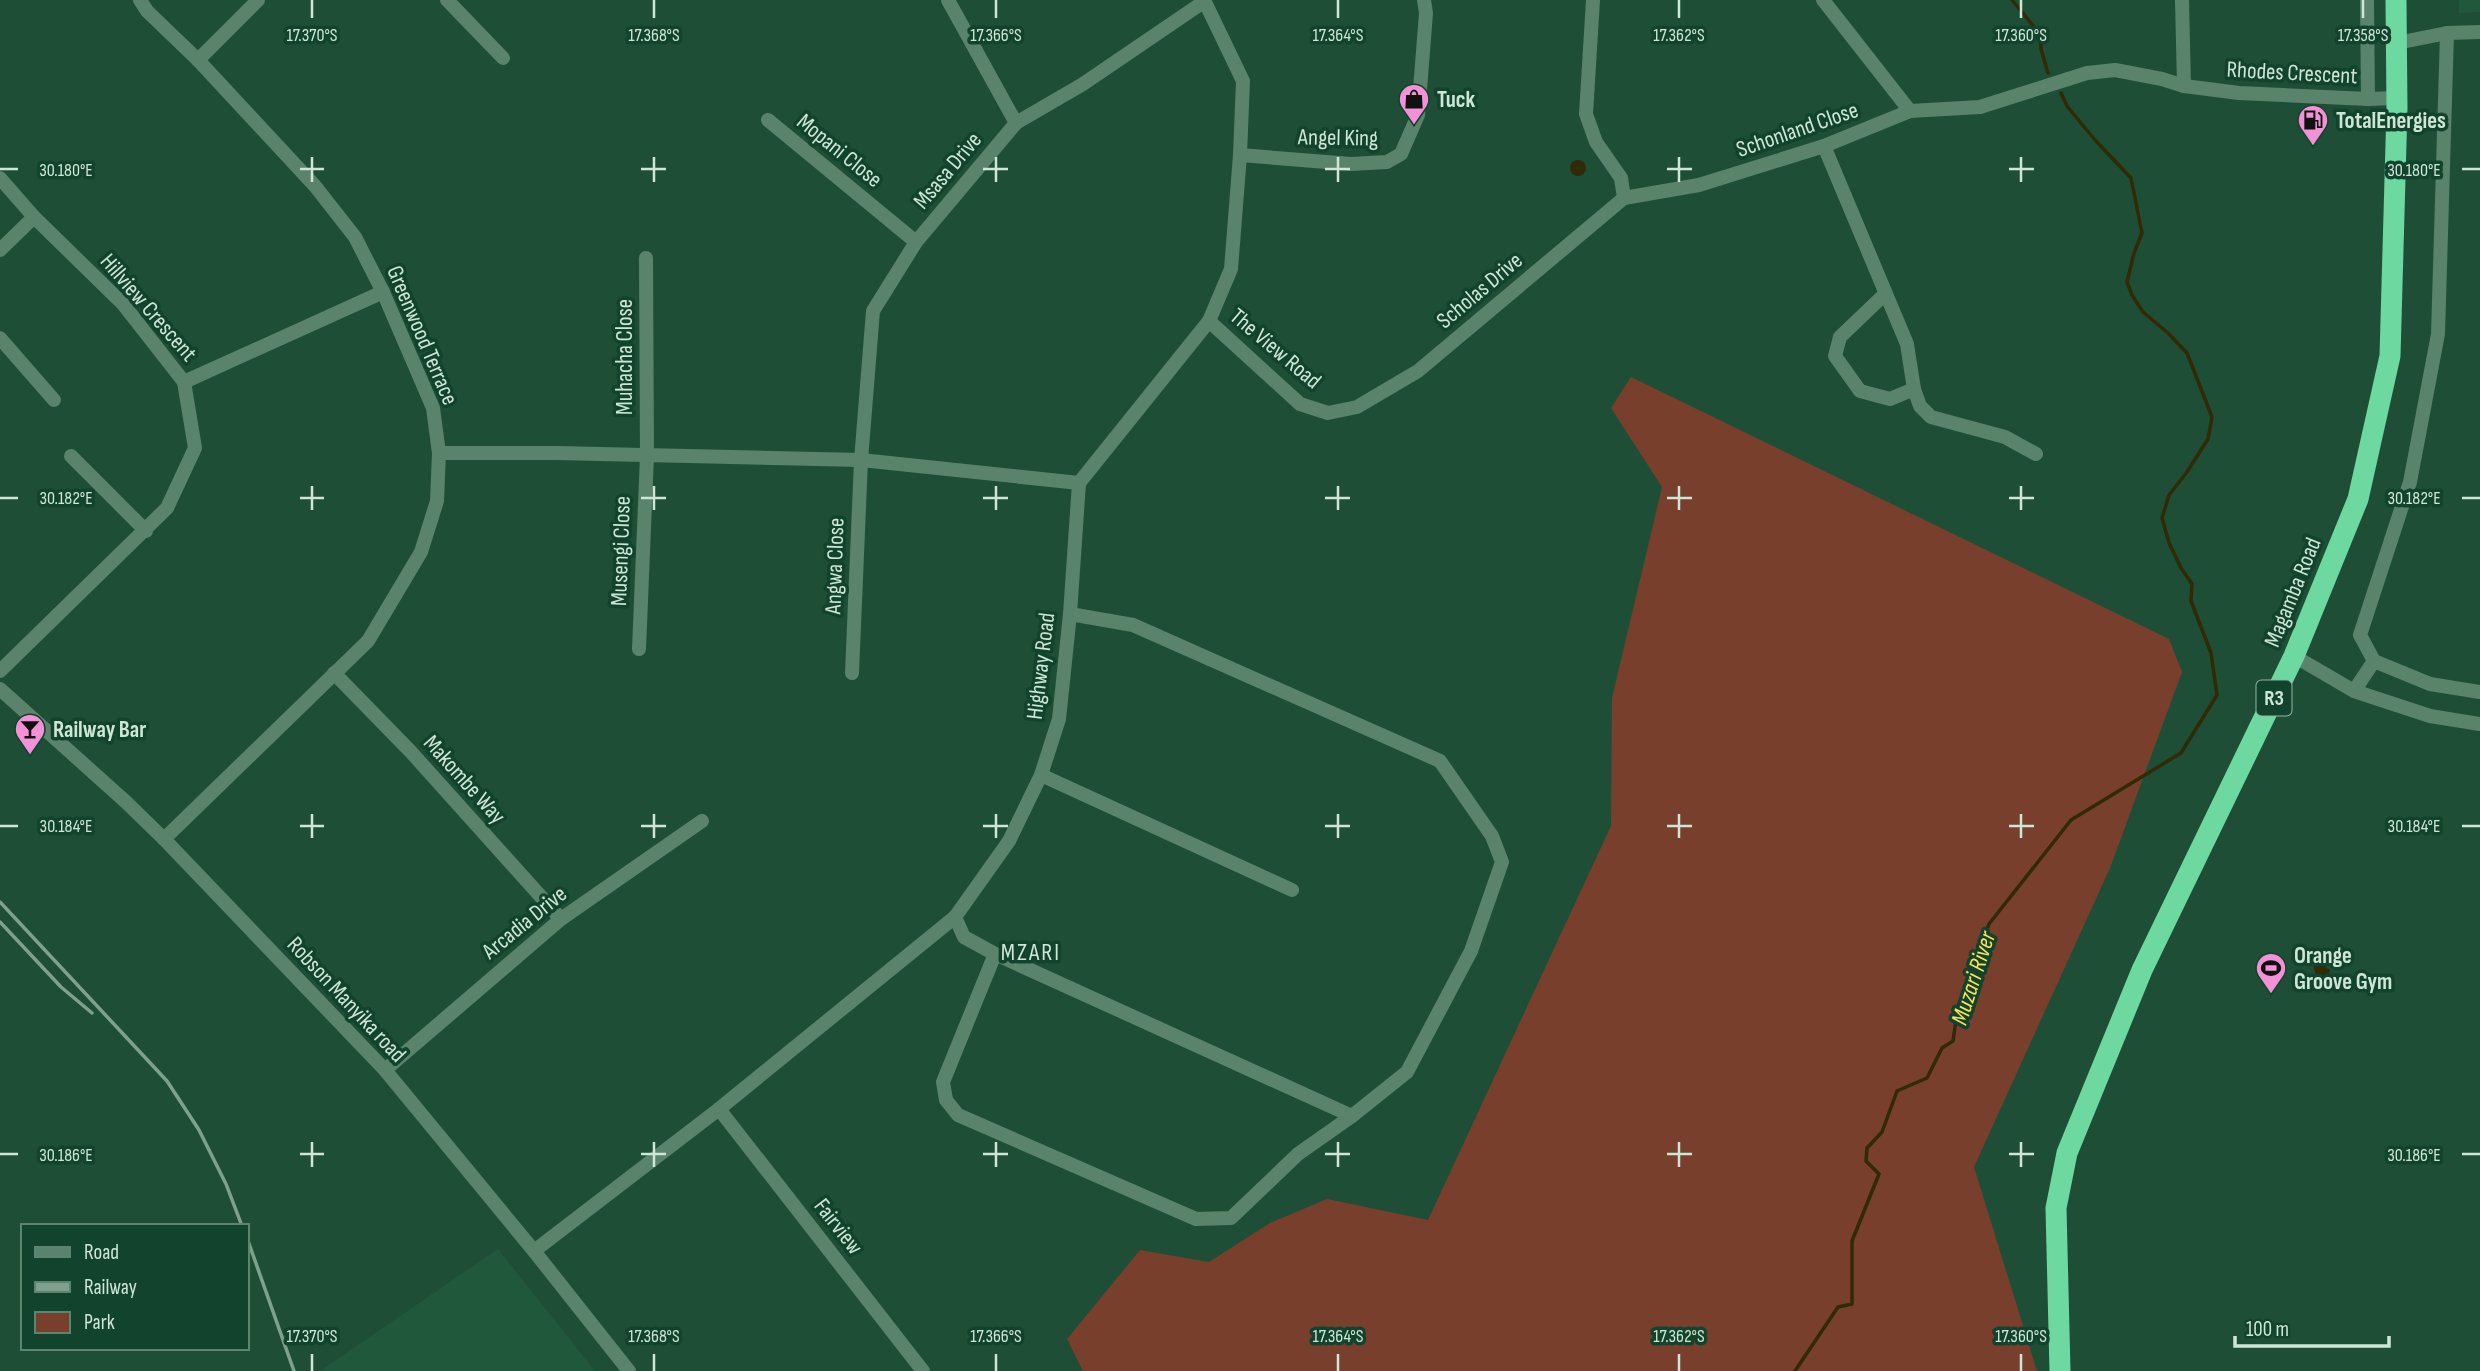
<svg xmlns="http://www.w3.org/2000/svg" width="2480" height="1371" viewBox="0 0 2480 1371" font-family="'Sofia Sans Condensed',sans-serif">
<style>
.built{fill:#20583c}
.green{fill:#783f2c}
.water{fill:#302a07}
.lines{fill:none;stroke-linecap:round;stroke-linejoin:round}
.stream{stroke:#302a07;stroke-width:3.5}
.minor{stroke:#5a836b;stroke-width:14}
.highway{stroke:#6dd8a0;stroke-width:21}
.rail{stroke:#7ea18e;stroke-width:3.5}
.ticks{fill:none;stroke:#cde6d6;stroke-width:2.5}
.labels{text-anchor:middle;stroke-width:7;stroke-linejoin:round;paint-order:stroke}
.shield{fill:#12432c;stroke:#95b5a3;stroke-width:2}
.shield-label{font-size:21px;font-weight:bold;fill:#cde6d6}
.street-label{font-size:23px;fill:#cde6d6;stroke:#12432c}
.poi-label{font-size:23px;font-weight:bold;fill:#cde6d6;stroke:#12432c;text-anchor:start}
.neighbourhood-label{font-size:24px;letter-spacing:2px;fill:#cde6d6;stroke:#12432c}
.water-label{font-size:24px;font-style:italic;fill:#fce254;stroke:#12432c}
.ticks-label{font-size:18px;text-anchor:middle;fill:#cde6d6;stroke:#12432c;stroke-width:7;stroke-linejoin:round;paint-order:stroke}
</style>
<rect width="100%" height="100%" fill="#1f4e36"/>
<!-- built -->
<g class="built">
<path d="M2459,0H2480V12L2459,13Z"/>
<path d="M498,1249L595,1371H320Z"/>
</g>
<!-- green -->
<path class="green" d="M1631,377L2169,639L2182,672L2110,868L1974,1167L2037,1371H1083L1067,1339L1140,1250L1209,1262L1270,1223L1327,1199L1428,1220L1611,826L1612,698L1662,487L1611,408Z"/>
<!-- water -->
<g class="water">
<circle cx="1578" cy="168" r="8"/>
<path d="M2319,951L2330,954L2326,968L2330,969L2329,975H2316C2312,966 2314,959 2319,951Z"/>
</g>
<g class="lines">
<!-- stream -->
<g class="stream">
<path d="M2012,0L2040,34L2041,49L2048,73"/>
<path d="M1795,1371L1838,1307L1852,1304V1241L1879,1174L1866,1161L1867,1148L1882,1132L1897,1091L1927,1078L1942,1048L1953,1041L1958,1006L1989,924L2071,820L2181,753L2217,695L2211,653L2191,601L2192,584L2181,568L2169,543L2162,518L2169,495L2187,472L2208,439L2212,417L2187,353L2168,333L2143,312L2132,295L2127,282L2134,253L2142,233L2131,178L2095,140L2067,106L2061,93"/>
</g>
<!-- minor -->
<g class="minor">
<path d="M140,0L147,11L198,60L315,186L355,237L383,292L433,408L439,453L437,501L421,552L368,641L164,839"/>
<path d="M447,0L503,58"/>
<path d="M948,0L1016,123"/>
<path d="M1593,0L1586,114L1596,142L1621,178L1624,198L1699,185L1824,146L1910,111L1980,107L2087,73L2115,70L2162,79L2184,86L2239,93L2368,99L2396,98"/>
<path d="M1823,0L1910,111"/>
<path d="M2182,0L2184,86"/>
<path d="M2367,0L2368,99"/>
<path d="M2397,43L2447,33L2480,32"/>
<path d="M198,60L258,0"/>
<path d="M768,120L916,242"/>
<path d="M1824,146L1907,344L1914,389L1890,399L1860,391L1835,356L1840,337L1886,293"/>
<path d="M1240,155L1351,164L1387,162L1401,154L1418,115L1426,13L1424,0"/>
<path d="M0,178L34,217L123,304L184,382L195,448L167,508L0,671"/>
<path d="M0,250L34,217"/>
<path d="M1209,321L1300,404L1328,413L1357,407L1418,371L1624,198"/>
<path d="M0,338L54,400"/>
<path d="M184,382L383,292"/>
<path d="M1914,389L1920,406L1931,417L2005,437L2036,454"/>
<path d="M439,453H557L861,460L1079,483"/>
<path d="M71,456L146,531"/>
<path d="M639,649L647,456L646,258"/>
<path d="M2294,656L2354,691L2430,716L2480,724"/>
<path d="M2374,661L2430,684L2480,692"/>
<path d="M334,673L411,752L561,919"/>
<path d="M852,673L861,460L873,311L916,242L1016,123L1083,84L1205,1"/>
<path d="M0,689L126,802L164,839L385,1070L534,1251L629,1371"/>
<path d="M2354,691L2374,661L2360,635L2410,482L2438,334L2447,33"/>
<path d="M1041,775L1292,890"/>
<path d="M955,917L964,937L995,954L1352,1116L1407,1072L1471,951L1502,862L1492,836L1440,761L1133,625L1070,614"/>
<path d="M995,954L943,1082L946,1100L958,1115L1196,1219L1231,1218L1298,1154L1352,1116"/>
<path d="M385,1070L561,919L702,821"/>
<path d="M719,1109L923,1371"/>
<path d="M534,1251L719,1109L955,917L1009,841L1041,775L1059,719L1070,614L1079,483L1209,321L1231,269L1240,155L1243,81L1204,0"/>
</g>
<!-- highway -->
<path class="highway" d="M2060,1371L2056,1208L2067,1153L2142,970L2294,656L2358,499L2390,356L2397,108L2396,0"/>
<!-- rail -->
<g class="rail">
<path d="M0,902L167,1081L199,1130L226,1184L242,1226"/>
<path d="M0,922L61,987L92,1013"/>
<path d="M247,1238L294,1371"/>
</g>
</g>
<!-- ticks -->
<path class="ticks" d="M312,0V18M654,0V18M996,0V18M1338,0V18M1679,0V18M2021,0V18M2363,0V18M312,157V182M654,157V182M996,157V182M1338,157V182M1679,157V182M2021,157V182M0,169H18M300,169H324M641,169H666M983,169H1008M1325,169H1350M1667,169H1692M2009,169H2034M2462,169H2480M312,486V510M654,486V510M996,486V510M1338,486V510M1679,486V510M2021,486V510M0,498H18M300,498H324M641,498H666M983,498H1008M1325,498H1350M1667,498H1692M2009,498H2034M2462,498H2480M312,814V838M654,814V838M996,814V838M1338,814V838M1679,814V838M2021,814V838M0,826H18M300,826H324M641,826H666M983,826H1008M1325,826H1350M1667,826H1692M2009,826H2034M2462,826H2480M312,1142V1167M654,1142V1167M996,1142V1167M1338,1142V1167M1679,1142V1167M2021,1142V1167M0,1154H18M300,1154H324M641,1154H666M983,1154H1008M1325,1154H1350M1667,1154H1692M2009,1154H2034M2462,1154H2480M312,1354V1371M654,1354V1371M996,1354V1371M1338,1354V1371M1679,1354V1371M2021,1354V1371"/>
<!-- icons -->
<defs>
<g id="shop-pin" transform="scale(1.575)"><path d="M0 17L-7.5 6A9.5 9.5 0 1 1 7.5 6Z" fill="#f391d6" stroke="#12432c"/><path d="M-5-2.5h2.3a2.7 3.5 0 0 1 5.4 0H5L5.5 6h-11ZM-1.5-2.5h3a1.5 2.3 0 0 0-3 0Z" fill="#111"/></g>
<g id="fuel-pin" transform="scale(1.575)"><path d="M0 17L-7.5 6A9.5 9.5 0 1 1 7.5 6Z" fill="#f391d6" stroke="#12432c"/><path d="M-5.5-6h7V0h2V4h1.3V-2.5L3-4.5l.8-.8L6-3V5H2.5V1h-1V6h-7ZM-4.2-4.7v3.2H.2V-4.7Z" fill="#111"/></g>
<g id="bar-pin" transform="scale(1.575)"><path d="M0 17L-7.5 6A9.5 9.5 0 1 1 7.5 6Z" fill="#f391d6" stroke="#12432c"/><path d="M-6-5H6L.8 .8V4.5H3.5V6h-7V4.5H-.8V.8Z" fill="#111"/></g>
<g id="stadium-pin" transform="scale(1.575)"><path d="M0 17L-7.5 6A9.5 9.5 0 1 1 7.5 6Z" fill="#f391d6" stroke="#12432c"/><path d="M0-5a6.5 5 0 1 0 0 10a6.5 5 0 1 0 0-10ZM-3.5-1.8h7v3.6h-7Z" fill="#111"/></g>
</defs>
<g fill-rule="evenodd">
<use href="#shop-pin" x="1414" y="99"/>
<use href="#fuel-pin" x="2313" y="120"/>
<use href="#bar-pin" x="30" y="729"/>
<use href="#stadium-pin" x="2271" y="968"/>
</g>
<g class="labels">
<!-- shield labels -->
<rect class="shield" x="2256.5" y="680.5" width="35" height="35" rx="5"/>
<g class="shield-label">
<text x="2274" y="705">R3</text>
</g>
<!-- street labels -->
<g class="street-label">
<text transform="translate(2292 72) rotate(3)" y="8">Rhodes Crescent</text>
<text transform="translate(1797 129) rotate(-19)" y="8">Schonland Close</text>
<text transform="translate(1338 137) rotate(1)" y="8">Angel King</text>
<text transform="translate(840 150) rotate(39)" y="8">Mopani Close</text>
<text transform="translate(947 170) rotate(-50)" y="8">Msasa Drive</text>
<text transform="translate(1479 290) rotate(-40)" y="8">Scholas Drive</text>
<text transform="translate(149 307) rotate(49)" y="8">Hillview Crescent</text>
<text transform="translate(423 335) rotate(67)" y="8">Greenwood Terrace</text>
<text transform="translate(1276 348) rotate(40)" y="8">The View Road</text>
<text transform="translate(624 357) rotate(-90)" y="8">Muhacha Close</text>
<text transform="translate(620 551) rotate(-88)" y="8">Musengi Close</text>
<text transform="translate(834 566) rotate(-88)" y="8">Angwa Close</text>
<text transform="translate(2292 592) rotate(-68)" y="8">Magamba Road</text>
<text transform="translate(1040 666) rotate(-83)" y="8">Highway Road</text>
<text transform="translate(465 779) rotate(48)" y="8">Makombe Way</text>
<text transform="translate(524 922) rotate(-39)" y="8">Arcadia Drive</text>
<text transform="translate(347 999) rotate(47)" y="8">Robson Manyika road</text>
<text transform="translate(839 1226) rotate(52)" y="8">Fairview</text>
</g>
<!-- poi labels -->
<g class="poi-label">
<text x="1437" y="107">Tuck</text>
<text x="2336" y="128">TotalEnergies</text>
<text x="53" y="737">Railway Bar</text>
<text x="2294" y="963">Orange<tspan x="2294" dy="26">Groove Gym</tspan></text>
</g>
<!-- neighbourhood labels -->
<g class="neighbourhood-label">
<text x="1031" y="960">MZARI</text>
</g>
<!-- water labels -->
<g class="water-label">
<text transform="translate(1973 978) rotate(-72)" y="8">Muzari River</text>
</g>
</g>
<g class="ticks-label">
<text x="312" y="41">17.370°S</text>
<text x="654" y="41">17.368°S</text>
<text x="996" y="41">17.366°S</text>
<text x="1338" y="41">17.364°S</text>
<text x="1679" y="41">17.362°S</text>
<text x="2021" y="41">17.360°S</text>
<text x="2363" y="41">17.358°S</text>
<text x="2414" y="176">30.180°E</text>
<text x="66" y="176">30.180°E</text>
<text x="2414" y="504">30.182°E</text>
<text x="66" y="504">30.182°E</text>
<text x="2414" y="832">30.184°E</text>
<text x="66" y="832">30.184°E</text>
<text x="2414" y="1161">30.186°E</text>
<text x="66" y="1161">30.186°E</text>
<text x="312" y="1342">17.370°S</text>
<text x="654" y="1342">17.368°S</text>
<text x="996" y="1342">17.366°S</text>
<text x="1338" y="1342">17.364°S</text>
<text x="1679" y="1342">17.362°S</text>
<text x="2021" y="1342">17.360°S</text>
</g>
<!-- legend -->
<rect x="21" y="1224" width="228" height="126" fill="#12432c" stroke="#5d8470" stroke-width="2"/>
<rect x="35" y="1247" width="35" height="10" fill="#5a836b" stroke="#5d8470" stroke-width="2"/>
<text x="84" y="1259" font-size="21" fill="#cde6d6">Road</text>
<rect x="35" y="1282" width="35" height="10" fill="#7ea18e" stroke="#5d8470" stroke-width="2"/>
<text x="84" y="1294" font-size="21" fill="#cde6d6">Railway</text>
<rect x="35" y="1312" width="35" height="21" fill="#783f2c" stroke="#5d8470" stroke-width="2"/>
<text x="84" y="1329" font-size="21" fill="#cde6d6">Park</text>
<!-- scale -->
<path d="M2235 1336v10h154v-10" fill="none" stroke="#cde6d6" stroke-width="3.5"/>
<text x="2246" y="1336" font-size="21" fill="#cde6d6" stroke="#12432c" stroke-width="5" paint-order="stroke">100 m</text>
</svg>
